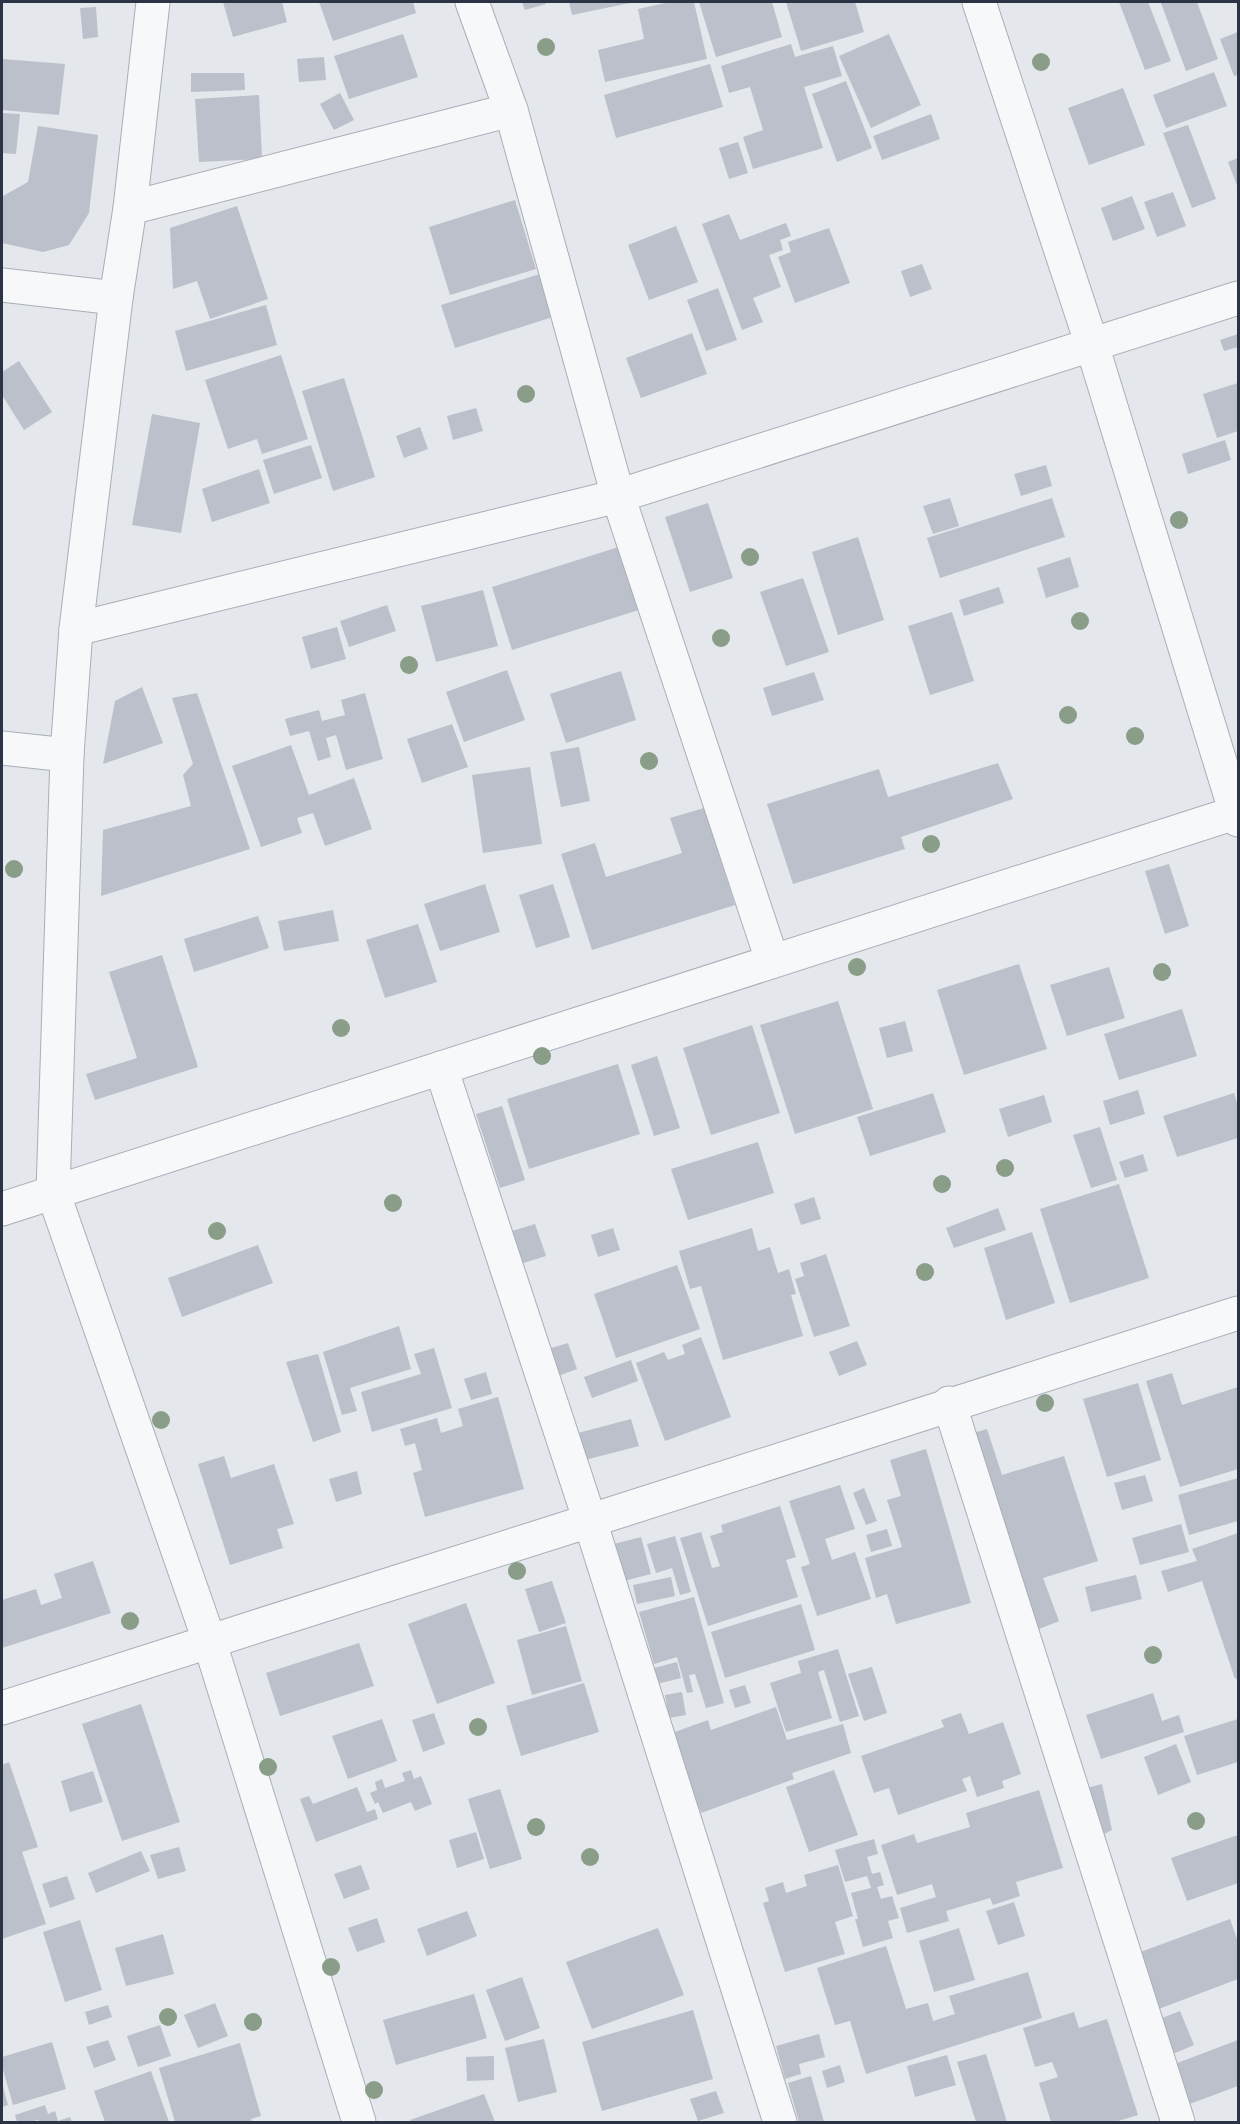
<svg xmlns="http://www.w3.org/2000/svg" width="1240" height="2124" viewBox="0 0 1240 2124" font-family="Signika,sans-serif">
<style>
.building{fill:#bbc0ca}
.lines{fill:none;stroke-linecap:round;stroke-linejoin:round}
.minor-casing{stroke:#a9aeb7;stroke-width:35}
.minor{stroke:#f7f8fa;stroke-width:33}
.tree{fill:#899d89}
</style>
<rect width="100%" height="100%" fill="#e4e7ec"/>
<!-- building -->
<g class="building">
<path d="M223,2H282L287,22L233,37Z"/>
<path d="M319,2H413L416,13L333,41Z"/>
<path d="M522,2H545L546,4L525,10Z"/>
<path d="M569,2H630V3L572,15Z"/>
<path d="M670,2H694L707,59L605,82L598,50L644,39L638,9Z"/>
<path d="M699,2H772L782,37L716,57Z"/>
<path d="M786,2H855L864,32L801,51Z"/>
<path d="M1119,2H1148L1171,61L1145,70Z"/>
<path d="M1164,2H1197L1218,59L1186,71L1161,3Z"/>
<path d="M96,7L98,37L83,39L80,8Z"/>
<path d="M1238,32V75L1234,76L1220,39Z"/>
<path d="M403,34L418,77L349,99L334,56Z"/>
<path d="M889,34L921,105L871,128L839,56Z"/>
<path d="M791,44L795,57L833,46L842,76L804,87L823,148L753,169L743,137L763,130L750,87L729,93L721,66Z"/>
<path d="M324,57L326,80L299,82L297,59Z"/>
<path d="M2,59L65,64L59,115L2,110Z"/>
<path d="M710,64L723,107L616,138L604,95Z"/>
<path d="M1214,72L1227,106L1166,128L1153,95Z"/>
<path d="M191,73H244L245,90L191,92Z"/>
<path d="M846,81L872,148L837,162L812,94Z"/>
<path d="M1123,88L1145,145L1089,165L1068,108Z"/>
<path d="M340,93L354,120L334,130L320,104Z"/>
<path d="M259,95L262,159L199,162L195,99Z"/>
<path d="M2,113L20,114L16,154L2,153Z"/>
<path d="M931,114L940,139L882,160L873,136Z"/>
<path d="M1188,125L1216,199L1192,208L1163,133Z"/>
<path d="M38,126L98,135L89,213L69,245L43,252L2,243L3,196L28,182Z"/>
<path d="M738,142L748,173L729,179L719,148Z"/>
<path d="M1238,158V188L1228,162Z"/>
<path d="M1173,192L1186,226L1157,237L1144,202Z"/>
<path d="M1132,196L1145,229L1113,241L1101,208Z"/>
<path d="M515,200L536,269L450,295L429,227Z"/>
<path d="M237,206L268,299L210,319L197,281L173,289L170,228Z"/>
<path d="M729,214L740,240L786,223L791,236L780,240L783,250L769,255L781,287L753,298L763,322L742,330L702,224Z"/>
<path d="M676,226L698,282L649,300L628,245Z"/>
<path d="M829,228L850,283L795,303L778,257L791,252L788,242Z"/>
<path d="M922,264L932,289L910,297L901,271Z"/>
<path d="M543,273L556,316L455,348L441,305Z"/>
<path d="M718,288L737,340L706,351L687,300Z"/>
<path d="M266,305L277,345L186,371L175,331Z"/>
<path d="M692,333L707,374L641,398L626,358Z"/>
<path d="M1238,334V347L1224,351L1220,340Z"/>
<path d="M281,355L308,439L262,454L257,439L228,449L205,380Z"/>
<path d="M19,361L52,412L24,430L2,395V372Z"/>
<path d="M344,378L375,477L333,491L302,391Z"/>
<path d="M1238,383V431L1217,438L1203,394Z"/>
<path d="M476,408L483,431L453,440L447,416Z"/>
<path d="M152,414L200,423L181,533L132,525Z"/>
<path d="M420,427L428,449L404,458L396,436Z"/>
<path d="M1225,440L1231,460L1188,474L1182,454Z"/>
<path d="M311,445L322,478L274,494L263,460Z"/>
<path d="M1046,465L1052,486L1021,496L1014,474Z"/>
<path d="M259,469L270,503L212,522L202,489Z"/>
<path d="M950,498L959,526L933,534L923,506Z"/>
<path d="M1052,498L1065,537L940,578L927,538Z"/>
<path d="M708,503L733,578L690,592L665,517Z"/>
<path d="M858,537L884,620L838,635L812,552Z"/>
<path d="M625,545L645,608L512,650L492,587Z"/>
<path d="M1070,557L1079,587L1046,598L1037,568Z"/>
<path d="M803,578L829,652L786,666L760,592Z"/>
<path d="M999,587L1004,603L964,616L959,600Z"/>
<path d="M483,590L498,646L436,662L421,606Z"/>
<path d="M387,605L396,631L349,647L340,621Z"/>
<path d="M952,612L974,681L930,695L908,626Z"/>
<path d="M337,627L346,659L311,669L302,637Z"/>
<path d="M507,670L525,720L464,742L446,692Z"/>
<path d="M621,671L636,720L566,743L550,694Z"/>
<path d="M814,672L824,700L772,716L763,688Z"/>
<path d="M142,687L163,743L103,764L115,701Z"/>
<path d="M197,693L250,849L101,896L103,830L191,806L183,775L193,764L172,698Z"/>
<path d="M365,693L383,759L346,770L336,735L326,738L331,757L318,761L309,731L290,736L285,719L319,710L322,721L345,715L341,700Z"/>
<path d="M452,724L468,767L422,783L407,739Z"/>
<path d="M291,745L309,795L354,778L372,829L325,846L313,813L297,818L302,833L261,847L232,766Z"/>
<path d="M579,747L590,801L561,807L550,752Z"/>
<path d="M998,763L1013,799L901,837L905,849L793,884L767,804L879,769L888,797Z"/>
<path d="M530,767L542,844L483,853L472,775Z"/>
<path d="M704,808L735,905L592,950L561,854L595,843L606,877L682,853L670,818Z"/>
<path d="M1169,864L1189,926L1165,934L1145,871Z"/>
<path d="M485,884L500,932L440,951L424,904Z"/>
<path d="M553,884L570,937L536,948L519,895Z"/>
<path d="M333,910L339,941L284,951L278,921Z"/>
<path d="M258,916L269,948L194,972L184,939Z"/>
<path d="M418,924L437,982L385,998L366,940Z"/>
<path d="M162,955L198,1067L95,1100L86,1074L137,1058L109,972Z"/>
<path d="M1019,964L1047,1049L964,1075L937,990Z"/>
<path d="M1109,967L1125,1018L1067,1036L1050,985Z"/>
<path d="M838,1001L873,1109L795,1134L760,1025Z"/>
<path d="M1182,1009L1197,1056L1119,1080L1104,1034Z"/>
<path d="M905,1021L913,1051L887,1058L879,1028Z"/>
<path d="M752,1025L780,1113L711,1135L683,1048Z"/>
<path d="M657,1056L680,1128L654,1136L631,1065Z"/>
<path d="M618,1064L640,1134L529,1169L507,1099Z"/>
<path d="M1138,1090L1145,1114L1110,1125L1103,1101Z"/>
<path d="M933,1093L946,1132L870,1156L857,1117Z"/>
<path d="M1234,1093L1238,1106V1138L1177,1157L1163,1116Z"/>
<path d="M1044,1095L1052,1122L1008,1137L999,1109Z"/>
<path d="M502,1106L525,1180L500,1188L476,1114Z"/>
<path d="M1100,1127L1117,1180L1091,1188L1073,1135Z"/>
<path d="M758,1142L774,1193L688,1220L671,1169Z"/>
<path d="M1143,1154L1148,1171L1125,1178L1119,1162Z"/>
<path d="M1119,1184L1149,1278L1070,1303L1040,1209Z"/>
<path d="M814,1197L821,1219L801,1225L794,1204Z"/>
<path d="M998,1208L1006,1230L954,1248L946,1228Z"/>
<path d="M535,1224L546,1256L520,1264L509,1232Z"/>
<path d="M613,1228L620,1250L598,1257L591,1235Z"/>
<path d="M752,1228L758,1251L770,1247L778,1273L789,1269L796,1294L791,1295L803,1336L723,1360L701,1286L690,1289L679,1251Z"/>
<path d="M1032,1232L1055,1303L1006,1320L984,1248Z"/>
<path d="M258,1245L273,1283L182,1317L168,1278Z"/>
<path d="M826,1254L850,1326L814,1337L795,1279L804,1276L800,1263Z"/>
<path d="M677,1265L700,1329L616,1358L594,1294Z"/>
<path d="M399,1326L411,1369L350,1388L357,1411L342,1415L323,1352Z"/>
<path d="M701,1337L731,1417L665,1441L636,1363L664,1352L668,1360L685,1354L682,1345Z"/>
<path d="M857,1341L867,1365L839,1376L829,1352Z"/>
<path d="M568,1343L577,1369L558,1376L548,1349Z"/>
<path d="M434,1348L452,1408L372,1432L361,1392L421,1374L414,1354Z"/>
<path d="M318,1354L341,1432L313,1442L286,1362Z"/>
<path d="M631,1360L638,1381L592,1398L584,1377Z"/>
<path d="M486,1372L492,1394L471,1400L464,1379Z"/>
<path d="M1172,1373L1182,1405L1238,1387V1469L1180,1487L1146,1381Z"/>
<path d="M1138,1383L1161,1460L1107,1477L1083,1399Z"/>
<path d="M498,1397L524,1489L425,1517L413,1473L422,1470L415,1443L405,1446L400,1429L437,1418L441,1433L463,1426L458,1409Z"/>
<path d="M631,1419L639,1446L585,1460L578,1433Z"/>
<path d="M987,1429L1002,1475L1064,1456L1098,1561L1043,1578L1059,1621L1032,1632L967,1435Z"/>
<path d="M926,1449L971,1603L896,1624L887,1594L876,1598L865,1558L902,1547L887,1500L901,1496L890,1460Z"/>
<path d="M224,1456L231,1478L274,1464L294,1524L277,1529L283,1548L230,1565L198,1464Z"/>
<path d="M357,1471L362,1494L336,1502L329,1479Z"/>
<path d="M1145,1475L1153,1501L1122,1510L1114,1483Z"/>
<path d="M1238,1478V1521L1189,1535L1178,1495Z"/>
<path d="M840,1485L855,1529L825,1539L832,1560L855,1552L871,1599L817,1616L801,1567L810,1564L789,1501Z"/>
<path d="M864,1488L877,1521L866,1525L853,1493Z"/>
<path d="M780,1506L796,1557L786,1560L798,1597L708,1626L680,1538L701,1532L712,1568L720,1566L710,1536L723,1532L721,1525Z"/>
<path d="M1181,1524L1189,1552L1140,1565L1132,1538Z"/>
<path d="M887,1529L892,1546L871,1552L866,1535Z"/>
<path d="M1238,1533V1678L1235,1679L1202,1581L1168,1592L1161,1571L1197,1561L1192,1549Z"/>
<path d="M675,1536L691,1592L680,1595L672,1568L656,1573L647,1544Z"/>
<path d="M641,1537L651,1574L624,1581L614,1544Z"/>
<path d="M93,1561L111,1613L2,1648V1600L36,1589L41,1605L62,1598L54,1574Z"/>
<path d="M1136,1575L1142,1599L1091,1612L1085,1587Z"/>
<path d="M671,1577L675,1596L637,1604L633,1585Z"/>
<path d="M552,1581L566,1623L539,1632L525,1589Z"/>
<path d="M694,1597L724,1703L706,1708L695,1674L689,1675L693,1692L687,1693L677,1657L654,1664L639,1612Z"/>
<path d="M466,1603L495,1683L437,1704L408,1624Z"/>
<path d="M801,1604L815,1650L725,1678L711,1632Z"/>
<path d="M566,1626L582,1681L532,1695L517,1640Z"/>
<path d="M359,1643L374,1686L280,1716L266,1673Z"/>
<path d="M838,1649L859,1716L840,1722L824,1670L818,1672L832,1718L786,1732L770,1683L801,1673L798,1661Z"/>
<path d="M677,1662L681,1678L657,1684L654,1668Z"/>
<path d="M872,1667L887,1713L864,1721L848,1674Z"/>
<path d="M584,1683L599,1732L521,1756L506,1706Z"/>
<path d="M745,1685L751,1703L735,1708L729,1690Z"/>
<path d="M682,1692L686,1715L669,1718L665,1695Z"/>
<path d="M1153,1693L1162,1721L1179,1715L1184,1732L1101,1759L1086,1715Z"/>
<path d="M141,1704L180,1822L122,1841L82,1724Z"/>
<path d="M776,1707L787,1740L843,1724L851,1753L792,1773L794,1779L701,1813L672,1733L708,1720L711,1730Z"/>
<path d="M434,1713L445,1744L423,1752L412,1720Z"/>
<path d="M961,1713L969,1734L1003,1722L1021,1774L1002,1781L1004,1788L977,1797L970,1776L962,1779L967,1791L898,1815L889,1788L874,1793L861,1756L944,1727L941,1720Z"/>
<path d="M382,1719L397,1761L348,1779L332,1736Z"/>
<path d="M1238,1719V1762L1197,1775L1184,1736Z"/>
<path d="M1176,1744L1191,1782L1158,1795L1144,1757Z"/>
<path d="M9,1762L38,1847L22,1852L46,1924L2,1939V1765Z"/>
<path d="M411,1770L414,1779L421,1776L432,1804L415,1811L411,1802L383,1813L378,1802L375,1804L370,1793L377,1790L375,1782L382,1779L385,1788L405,1781L402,1773Z"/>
<path d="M834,1770L858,1835L809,1852L786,1787Z"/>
<path d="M93,1771L103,1802L70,1812L61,1781Z"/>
<path d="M1102,1784L1112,1830L1091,1841L1079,1790Z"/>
<path d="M357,1787L367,1812L375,1809L378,1819L316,1842L300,1799L309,1796L313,1804Z"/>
<path d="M500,1789L522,1859L490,1869L468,1799Z"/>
<path d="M1039,1790L1063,1868L1016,1882L1020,1896L993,1905L990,1898L946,1911L949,1921L907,1933L900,1908L936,1897L932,1884L897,1895L881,1845L914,1834L917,1843L970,1827L966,1813Z"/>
<path d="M476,1832L484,1859L457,1868L449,1840Z"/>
<path d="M1238,1835V1883L1187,1901L1171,1858Z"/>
<path d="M874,1839L878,1854L867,1857L872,1874L880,1872L884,1885L877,1887L881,1899L892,1896L899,1918L888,1921L893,1938L863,1947L855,1919H858L851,1893L871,1888L867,1876L845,1882L835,1850Z"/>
<path d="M179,1847L186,1871L158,1879L150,1855Z"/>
<path d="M141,1851L150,1871L96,1893L88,1873Z"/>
<path d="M361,1865L370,1889L344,1899L334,1874Z"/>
<path d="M838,1865L853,1916L835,1922L845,1954L785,1972L763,1903L769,1901L765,1888L783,1882L786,1893L807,1886L804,1875Z"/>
<path d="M67,1876L75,1899L50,1908L42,1884Z"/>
<path d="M1014,1902L1025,1936L998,1945L986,1911Z"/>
<path d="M467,1911L477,1936L427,1956L417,1929Z"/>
<path d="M377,1918L385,1942L357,1952L348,1928Z"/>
<path d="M1230,1919L1238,1942V1979L1156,2010L1135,1954Z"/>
<path d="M80,1920L102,1990L65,2002L43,1932Z"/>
<path d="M658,1928L684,1995L592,2029L566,1962Z"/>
<path d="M959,1928L975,1980L934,1992L919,1941Z"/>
<path d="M163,1934L174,1974L126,1986L115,1948Z"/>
<path d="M886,1946L906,2009L928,2003L933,2021L955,2014L949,1996L1028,1972L1042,2018L866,2074L850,2021L835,2025L817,1968Z"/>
<path d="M522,1977L540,2028L505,2041L486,1990Z"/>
<path d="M474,1994L487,2038L396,2065L383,2020Z"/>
<path d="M215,2003L228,2036L198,2048L184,2015Z"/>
<path d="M108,2005L112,2017L89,2025L85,2012Z"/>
<path d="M693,2010L713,2079L602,2111L582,2042Z"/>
<path d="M1180,2011L1194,2045L1166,2057L1152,2022Z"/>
<path d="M1074,2012L1079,2028L1107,2019L1138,2115L1115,2122H1051L1039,2083L1058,2077L1052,2062L1035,2067L1023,2028Z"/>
<path d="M160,2025L171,2056L138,2067L127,2036Z"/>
<path d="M819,2034L825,2057L799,2064L801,2074L785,2079L776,2046Z"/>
<path d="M544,2039L557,2092L518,2102L505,2048Z"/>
<path d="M108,2040L116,2060L94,2068L86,2047Z"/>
<path d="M1238,2040V2086L1179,2108L1164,2068Z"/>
<path d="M52,2042L66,2089L13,2105L2,2066V2057Z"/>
<path d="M240,2043L261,2116L251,2119L252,2122H175L159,2068Z"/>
<path d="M986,2054L1007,2122H976L957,2062Z"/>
<path d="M947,2055L956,2085L915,2097L907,2066Z"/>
<path d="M494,2056V2080L467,2081L466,2057Z"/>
<path d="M840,2065L845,2082L827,2088L822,2071Z"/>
<path d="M151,2071L169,2122H105L94,2091Z"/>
<path d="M811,2076L824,2122H799L788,2083Z"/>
<path d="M2,2083L8,2105L2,2107Z"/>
<path d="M716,2091L724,2113L698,2121L690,2099Z"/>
<path d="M484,2094L495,2122H411L410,2120Z"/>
<path d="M45,2105L48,2114L55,2111L58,2121L70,2117L72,2122H39L38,2120L29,2122H17L15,2115Z"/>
</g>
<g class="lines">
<!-- minor casing -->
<g class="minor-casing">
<g id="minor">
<path d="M153,2L130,208L116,298L76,629L67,755L53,1192L209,1640L359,2122"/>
<path d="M472,2L511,110L618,496L772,960"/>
<path d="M979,2L1092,345L1238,820"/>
<path d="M130,208L511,110"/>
<path d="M2,285L116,298"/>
<path d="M76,629L618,496L1238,298"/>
<path d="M2,748L67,755"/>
<path d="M441,1068L590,1521L780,2122"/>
<path d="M2,1209L1238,812"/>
<path d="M949,1403L1178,2122"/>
<path d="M2,1708C198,1644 396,1583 592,1520C808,1450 1023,1380 1238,1313"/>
</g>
</g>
<!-- minor -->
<use href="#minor" class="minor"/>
</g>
<!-- trees -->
<g class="tree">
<circle cx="546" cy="47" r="9"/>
<circle cx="1041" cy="62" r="9"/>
<circle cx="526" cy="394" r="9"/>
<circle cx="1179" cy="520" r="9"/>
<circle cx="750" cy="557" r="9"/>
<circle cx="1080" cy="621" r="9"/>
<circle cx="721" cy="638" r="9"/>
<circle cx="409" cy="665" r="9"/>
<circle cx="1068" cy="715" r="9"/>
<circle cx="1135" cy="736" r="9"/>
<circle cx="649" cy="761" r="9"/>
<circle cx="931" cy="844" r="9"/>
<circle cx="14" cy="869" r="9"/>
<circle cx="857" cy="967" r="9"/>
<circle cx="1162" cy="972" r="9"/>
<circle cx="341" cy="1028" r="9"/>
<circle cx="542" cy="1056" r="9"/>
<circle cx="1005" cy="1168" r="9"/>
<circle cx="942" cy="1184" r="9"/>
<circle cx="393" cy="1203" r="9"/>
<circle cx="217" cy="1231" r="9"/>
<circle cx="925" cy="1272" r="9"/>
<circle cx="1045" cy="1403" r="9"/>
<circle cx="161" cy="1420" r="9"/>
<circle cx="517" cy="1571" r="9"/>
<circle cx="130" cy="1621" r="9"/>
<circle cx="1153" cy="1655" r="9"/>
<circle cx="478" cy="1727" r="9"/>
<circle cx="268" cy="1767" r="9"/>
<circle cx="1196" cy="1821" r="9"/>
<circle cx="536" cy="1827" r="9"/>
<circle cx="590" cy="1857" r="9"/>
<circle cx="331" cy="1967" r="9"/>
<circle cx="168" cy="2017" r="9"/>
<circle cx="253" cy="2022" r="9"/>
<circle cx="374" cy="2090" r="9"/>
</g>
<!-- border -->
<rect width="1240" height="2124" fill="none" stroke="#2b3445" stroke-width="6"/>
</svg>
